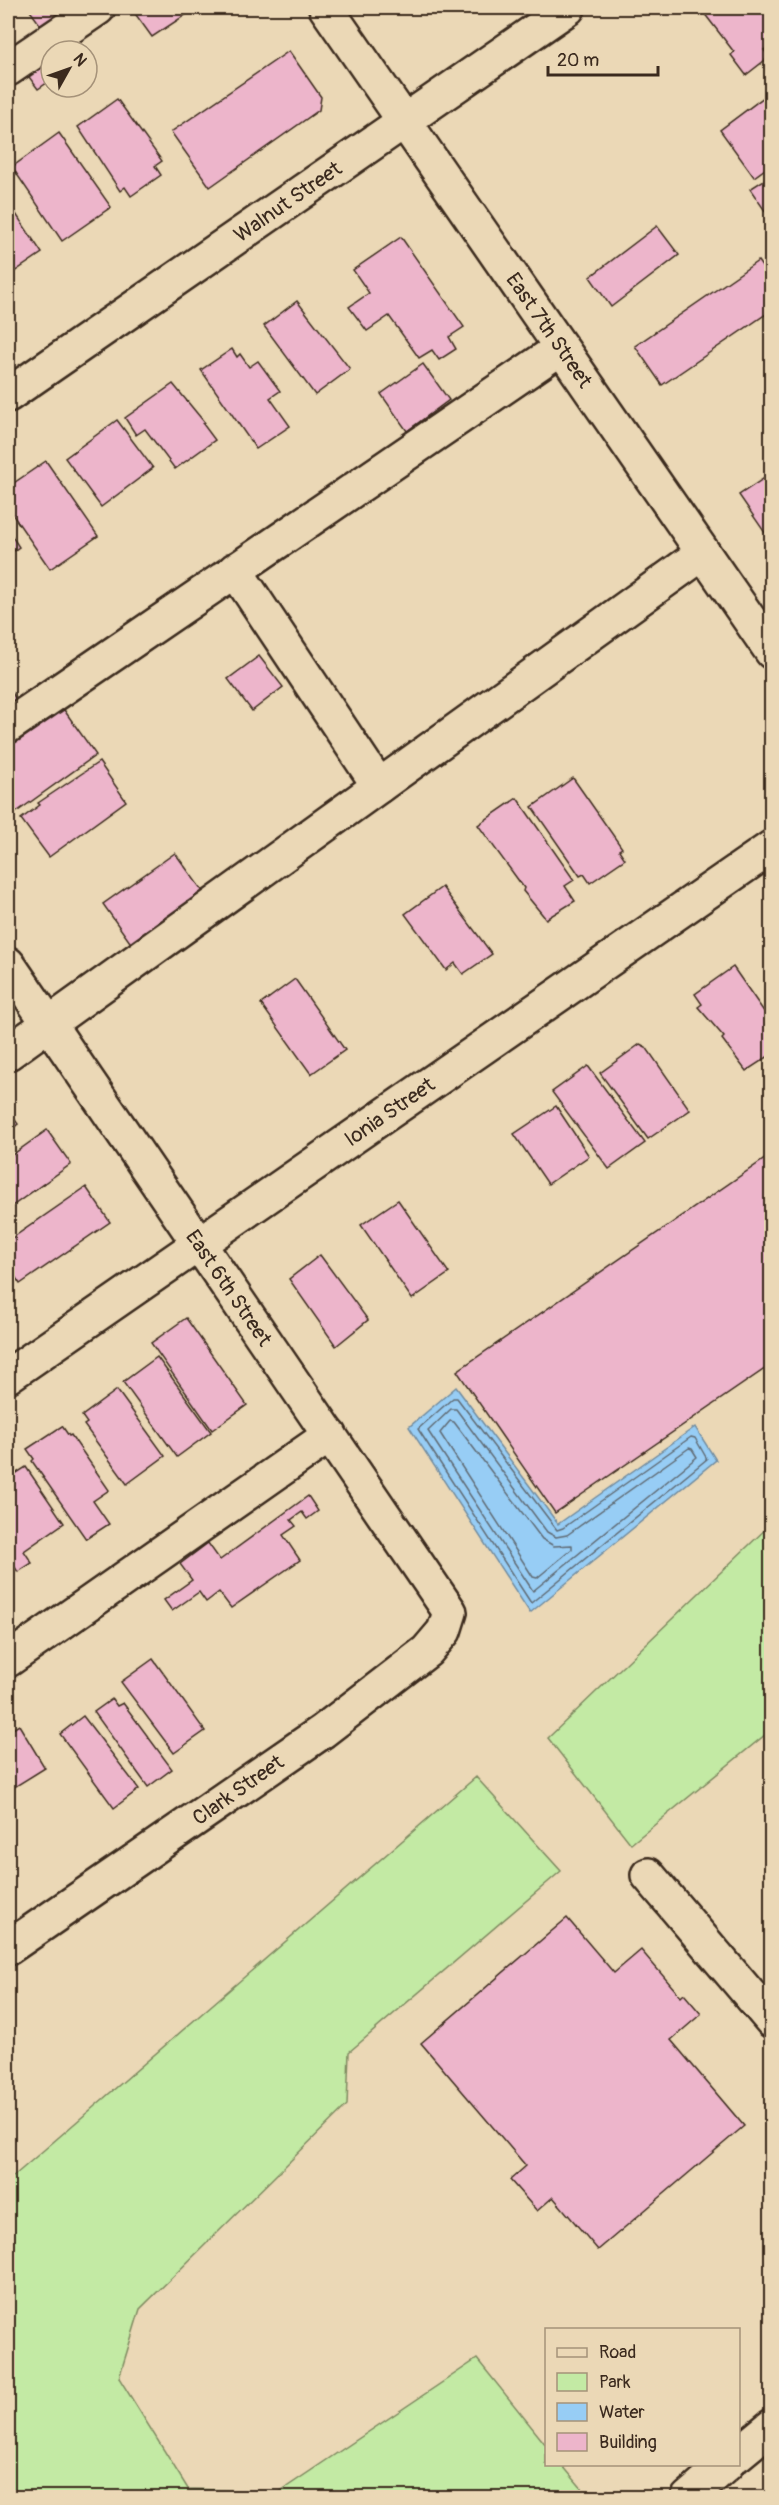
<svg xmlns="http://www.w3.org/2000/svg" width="779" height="2505" viewBox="0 0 779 2505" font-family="Pangolin,sans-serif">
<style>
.green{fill:#c3eaa4;stroke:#7f8a61;stroke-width:1.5}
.water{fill:#97cdf5;stroke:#728c9f;stroke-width:1.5}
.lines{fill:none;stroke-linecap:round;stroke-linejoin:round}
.shore{stroke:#606b74;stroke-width:1.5}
.building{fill:#edb5cb;stroke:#3b2a1e;stroke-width:1.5}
.minor-casing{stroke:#3b2a1e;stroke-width:38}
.minor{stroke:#ebd8b6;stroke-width:33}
.labels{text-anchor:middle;stroke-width:4.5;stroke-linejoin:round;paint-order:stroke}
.street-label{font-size:21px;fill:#3b2a1e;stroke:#ebd8b6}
</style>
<rect width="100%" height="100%" fill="#ebd8b6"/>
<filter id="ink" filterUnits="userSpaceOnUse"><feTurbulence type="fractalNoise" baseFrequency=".0167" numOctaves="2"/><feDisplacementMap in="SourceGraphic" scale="12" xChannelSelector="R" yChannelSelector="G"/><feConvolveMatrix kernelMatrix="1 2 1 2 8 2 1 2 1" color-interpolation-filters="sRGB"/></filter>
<g filter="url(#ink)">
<!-- green -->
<g class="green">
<path d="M771,1524V1730L631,1844L548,1738Z"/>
<path d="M476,1777L561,1871L349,2052L347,2105L140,2309L119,2378L188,2489L279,2492L477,2359L546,2445V2464L562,2465L589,2497H8V2181Z"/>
</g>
<!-- water -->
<path class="water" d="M456,1387L558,1524L695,1427L716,1460L530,1613L409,1427Z"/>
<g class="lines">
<!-- shore -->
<g class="shore">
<path d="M453,1398H457L557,1530L563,1528L691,1437L695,1438L707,1459L531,1603L418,1429Z"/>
<path d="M451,1409H456L547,1532L556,1537L567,1535L689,1448L692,1449L697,1457L533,1591L428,1431Z"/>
<path d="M450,1421L454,1422L542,1539L554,1546L572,1545V1549L537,1578L533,1577L440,1433Z"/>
</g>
</g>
<!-- building -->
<g class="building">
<path d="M28,8H76L44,30Z"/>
<path d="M131,8H196L152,37Z"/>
<path d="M704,8H767L772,14V44L764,50L769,57L746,75L731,55L734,52L704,13L706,11Z"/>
<path d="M289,51L321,97L319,110L210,187L171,132Z"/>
<path d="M42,62L51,74V80L38,89L26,73Z"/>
<path d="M772,91V164L754,177L720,130Z"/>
<path d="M117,99L162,161L155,166L161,175L131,196L125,187L120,191L78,127Z"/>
<path d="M59,133L111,207L62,241L12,167Z"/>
<path d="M772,175V221L750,189Z"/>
<path d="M8,202L42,253L8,276Z"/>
<path d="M657,226L679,255L611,307L590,277Z"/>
<path d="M401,237L464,327L449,337L456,349L439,360L432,350L419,358L389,316L367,331L349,307L369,293L353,270Z"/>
<path d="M758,261L772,281V310L662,385L635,346Z"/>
<path d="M297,301L350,369L315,395L264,326Z"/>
<path d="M232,349L237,357L240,354L249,367L258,361L280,391L270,398L290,426L256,449L201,370Z"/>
<path d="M423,364L449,400L407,431L381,394Z"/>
<path d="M173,384L205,423L203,424L215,440L175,469L145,429L136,435L125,418Z"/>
<path d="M117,420L153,468L101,507L65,458Z"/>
<path d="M46,461L98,536L50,569L8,508V487Z"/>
<path d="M772,473V543L739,495Z"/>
<path d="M8,530L19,547L8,555Z"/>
<path d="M259,656L283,687L252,711L228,679Z"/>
<path d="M8,686L17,701L8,707Z"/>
<path d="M62,707L96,755L11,816L8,811V746Z"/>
<path d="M99,762L126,801L49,857L21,819L40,805L38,803Z"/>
<path d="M573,778L622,848L619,850L625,859L590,883L584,874L580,876L532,807Z"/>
<path d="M517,798L574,880L565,886L575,901L546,919L523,891L524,888L478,825Z"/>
<path d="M175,853L204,893L132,945L103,904Z"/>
<path d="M442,887L492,954L463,974L455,963L446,970L405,914Z"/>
<path d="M733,967L772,1023V1054L746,1071L722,1039L724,1037L698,1007L702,1004L695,994Z"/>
<path d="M295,979L345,1050L311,1074L261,1004Z"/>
<path d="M640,1044L646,1047L690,1110L648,1139L600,1073Z"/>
<path d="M588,1066L645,1143L609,1169L552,1092Z"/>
<path d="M556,1106L589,1156L548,1184L514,1134Z"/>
<path d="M8,1110L18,1124L8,1132Z"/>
<path d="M47,1130L71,1164L8,1209V1158Z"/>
<path d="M772,1154V1364L555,1513L457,1371Z"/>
<path d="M86,1187L110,1222L20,1284L8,1266V1241Z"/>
<path d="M398,1200L449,1273L412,1299L361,1225Z"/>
<path d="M320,1255L368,1320L336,1346L289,1279Z"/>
<path d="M186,1318L247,1405L212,1430L151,1343Z"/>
<path d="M157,1357L211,1432L177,1457L123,1382Z"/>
<path d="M117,1390L165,1456L127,1484L84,1425L87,1423L82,1416Z"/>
<path d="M62,1426L69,1436L71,1435L109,1490L93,1501L109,1524L86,1539L32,1461L34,1459L27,1449Z"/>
<path d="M26,1467L64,1523L24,1551L32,1563L18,1572L8,1557V1476L9,1478Z"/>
<path d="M308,1496L318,1511L307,1519L302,1512L291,1520L296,1526L283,1535L300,1560L231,1608L219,1592L206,1602L199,1592L172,1611L164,1600L192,1580L180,1564L208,1543L220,1560Z"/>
<path d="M153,1659L205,1731L174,1753L121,1682Z"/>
<path d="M112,1699L117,1706L123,1703L172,1769L148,1787L94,1712Z"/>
<path d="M83,1716L139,1789L114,1808L60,1734Z"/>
<path d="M19,1725L45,1768L8,1791V1732Z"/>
<path d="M567,1918L614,1973L641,1950L681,1997L684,1994L701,2014L671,2040L744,2126L598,2250L553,2197L537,2211L510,2180L526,2166L421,2043Z"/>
</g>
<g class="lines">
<!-- minor casing -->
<g class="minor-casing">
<g id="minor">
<path id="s1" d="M326,8L772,652"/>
<path d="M8,69L98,8"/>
<path id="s2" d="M8,395L568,8"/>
<path d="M235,570L379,786"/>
<path d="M8,726L561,348"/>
<path id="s3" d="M8,964L450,1612L444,1631L427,1651L323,1731L8,1948"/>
<path d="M8,1053L703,553"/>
<path id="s4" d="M8,1376L772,847"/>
<path d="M8,1660L330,1435"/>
<path d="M648,1875L772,2021"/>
<path d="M738,2454L772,2426"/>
<path d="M688,2498L727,2464"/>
</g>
</g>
<!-- minor -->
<use href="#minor" class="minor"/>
</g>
</g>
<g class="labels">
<!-- street labels -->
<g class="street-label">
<text dy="7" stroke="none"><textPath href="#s2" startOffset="340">Walnut Street</textPath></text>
<text dy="7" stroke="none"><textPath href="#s1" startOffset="392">East 7th Street</textPath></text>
<text dy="7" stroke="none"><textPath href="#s4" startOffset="464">Ionia Street</textPath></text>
<text dy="7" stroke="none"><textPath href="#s3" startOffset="392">East 6th Street</textPath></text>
<text transform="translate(238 1790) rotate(-35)" y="7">Clark Street</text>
</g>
</g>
<!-- margin -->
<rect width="779" height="2505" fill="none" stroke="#ebd8b6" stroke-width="30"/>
<rect x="15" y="15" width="749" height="2475" fill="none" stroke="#3b2a1e" stroke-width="2" filter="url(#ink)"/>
<!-- legend -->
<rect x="545" y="2328" width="195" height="138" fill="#ebd8b6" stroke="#a59279" stroke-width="1.5"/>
<rect x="557" y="2348" width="30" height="9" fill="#ebd8b6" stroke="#a59279" stroke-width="1.5"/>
<text x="599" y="2358" font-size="18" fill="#3b2a1e">Road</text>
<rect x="557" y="2373" width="30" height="18" fill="#c3eaa4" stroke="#a59279" stroke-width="1.5"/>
<text x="599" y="2388" font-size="18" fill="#3b2a1e">Park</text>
<rect x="557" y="2403" width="30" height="18" fill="#97cdf5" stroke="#a59279" stroke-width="1.5"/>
<text x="599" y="2418" font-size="18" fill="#3b2a1e">Water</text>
<rect x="557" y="2433" width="30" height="18" fill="#edb5cb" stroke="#a59279" stroke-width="1.5"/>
<text x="599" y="2448" font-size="18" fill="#3b2a1e">Building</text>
<!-- north arrow -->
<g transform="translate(69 69) rotate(50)"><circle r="28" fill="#ebd8b6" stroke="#a59279" stroke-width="1.5"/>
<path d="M0-4.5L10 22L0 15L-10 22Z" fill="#3b2a1e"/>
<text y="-9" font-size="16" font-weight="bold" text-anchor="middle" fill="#3b2a1e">N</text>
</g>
<!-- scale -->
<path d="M548 66v9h110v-9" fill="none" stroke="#3b2a1e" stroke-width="3"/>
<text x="557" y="66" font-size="18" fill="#3b2a1e" stroke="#ebd8b6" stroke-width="4.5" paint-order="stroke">20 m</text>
</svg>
